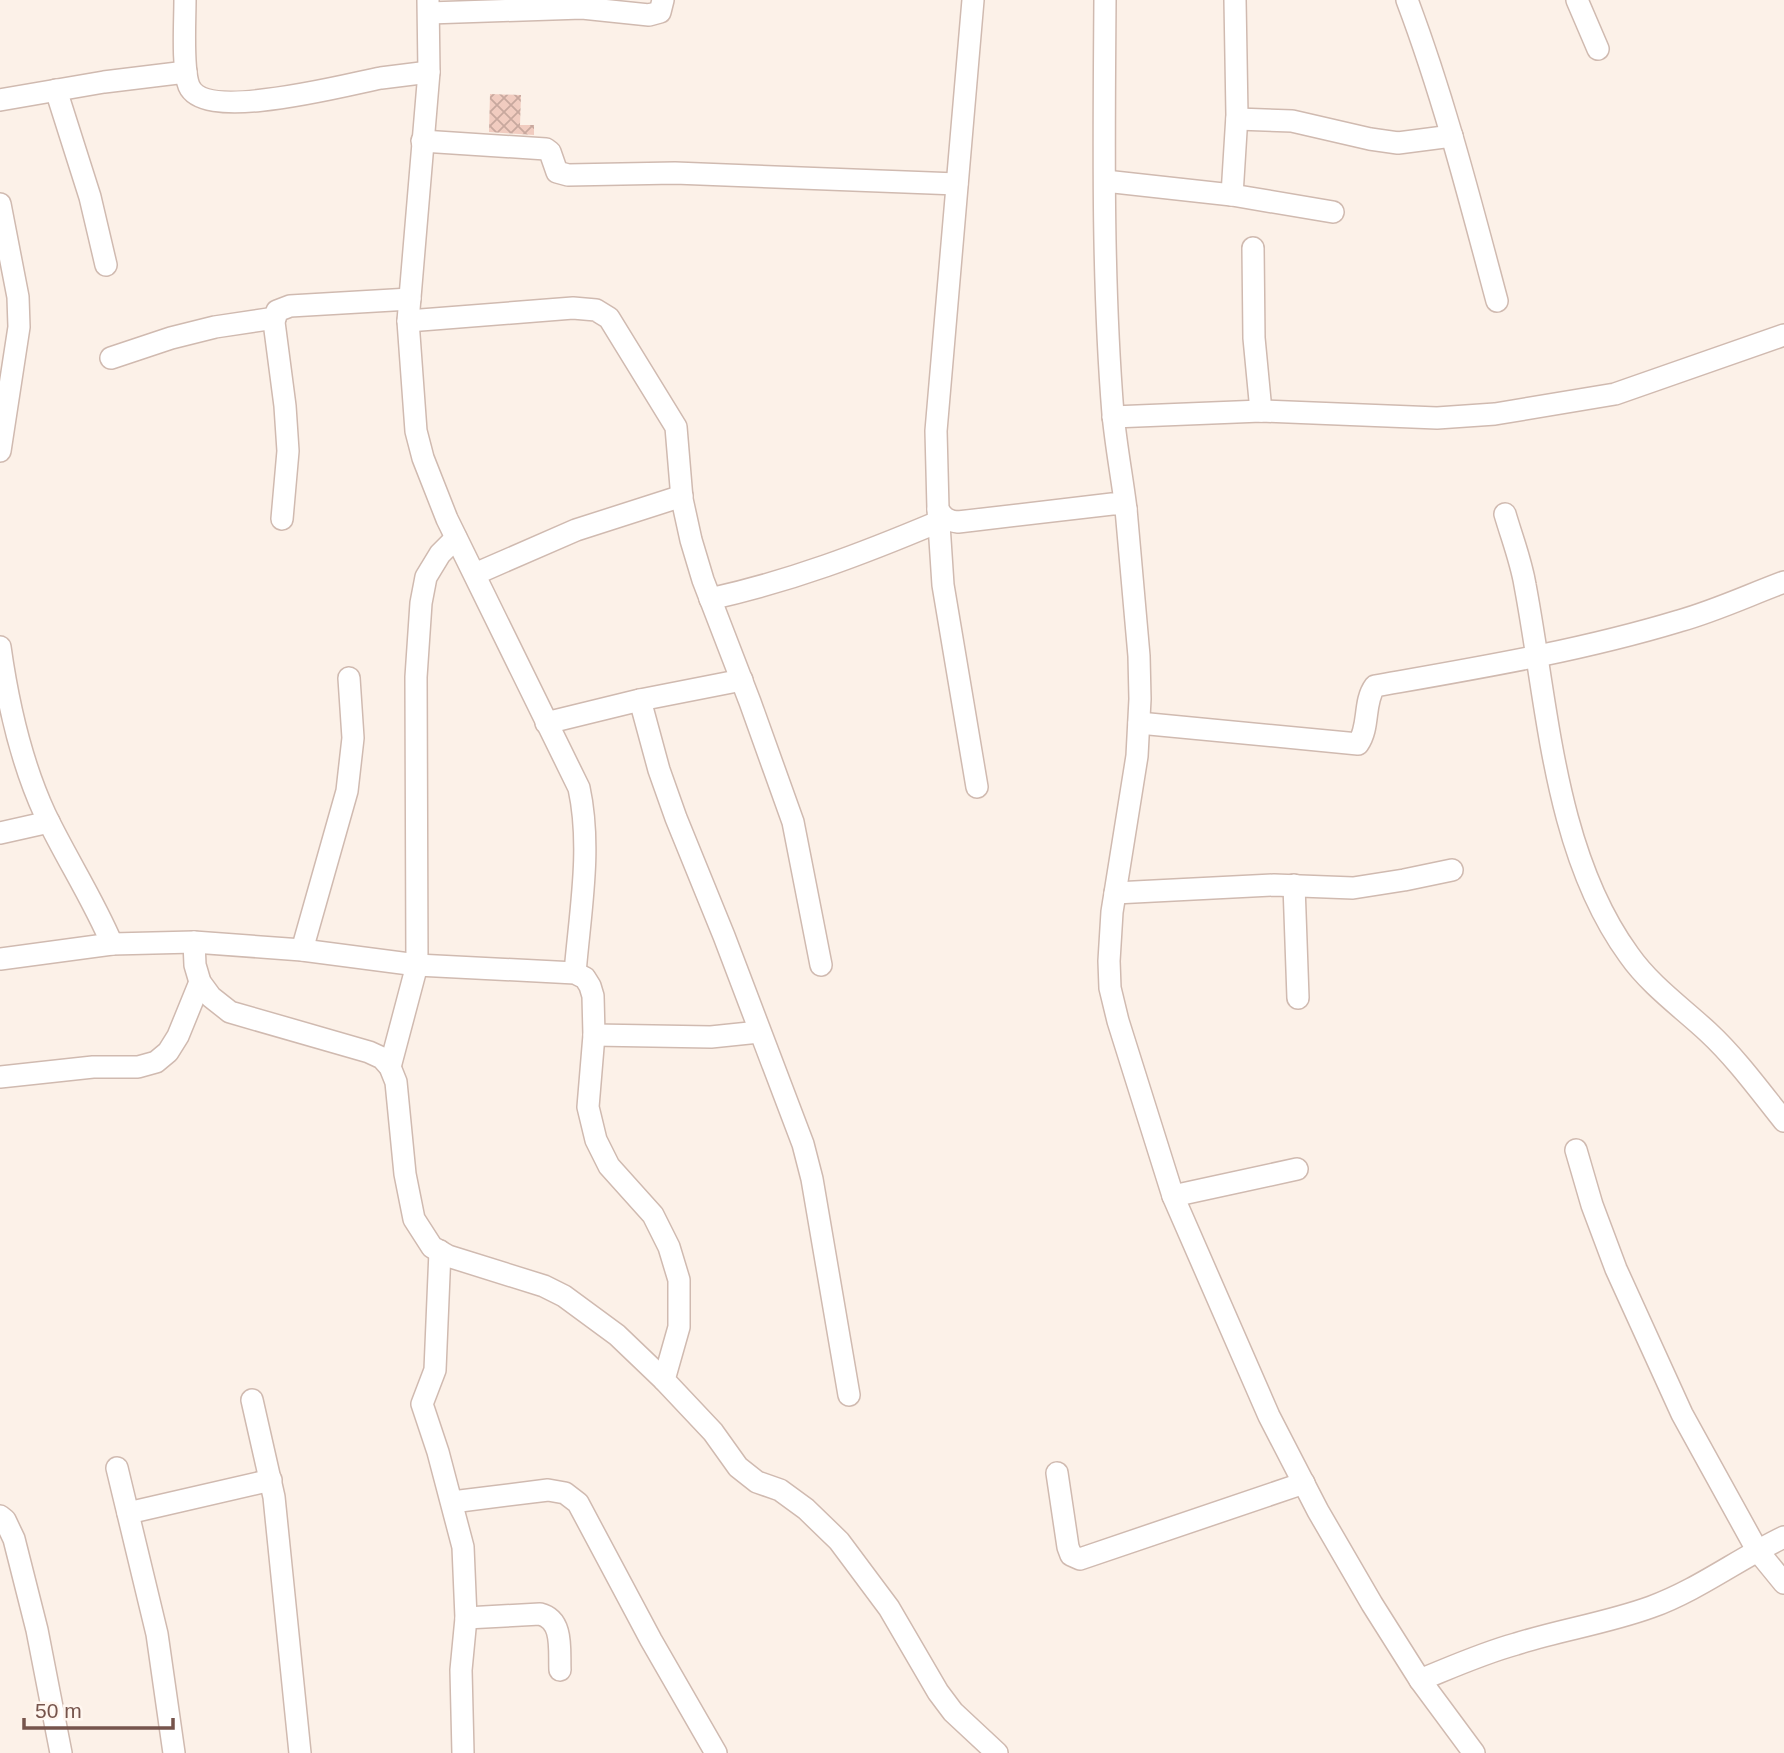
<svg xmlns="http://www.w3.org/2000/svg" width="1784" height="1753" viewBox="0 0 1784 1753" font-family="Helvetica,sans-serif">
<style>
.building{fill:url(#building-cross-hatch)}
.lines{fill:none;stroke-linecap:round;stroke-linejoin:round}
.minor-casing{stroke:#d0bab0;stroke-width:24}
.minor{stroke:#fff;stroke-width:21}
</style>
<defs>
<pattern id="building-cross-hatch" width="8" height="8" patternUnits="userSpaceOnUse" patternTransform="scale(1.75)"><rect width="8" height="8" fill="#f1ccc0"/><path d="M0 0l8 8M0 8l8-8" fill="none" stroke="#c8a89e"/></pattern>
</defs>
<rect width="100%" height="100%" fill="#fcf1e8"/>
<!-- building -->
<path class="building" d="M490,94L521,95L520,125H534V135L489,132Z"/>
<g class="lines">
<!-- minor casing -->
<g class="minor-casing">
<g id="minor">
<path d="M185,0C185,21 182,69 189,86C205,123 349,84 381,78C397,76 413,74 429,72"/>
<path d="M428,0L429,72L408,321L416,431L423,458L447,519L579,788C592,848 580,912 575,973"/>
<path d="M973,0L936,431L938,509C943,518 948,521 958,522L1112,504H1120L1126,509L1139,656L1140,699L1137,756L1112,912L1109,961L1110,988L1118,1021L1173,1196L1269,1416L1318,1511L1372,1604L1420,1680L1474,1753"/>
<path d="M1105,0C1104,138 1102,277 1113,414C1116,446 1122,477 1126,509"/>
<path d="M1407,0C1444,98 1470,200 1497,301"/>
<path d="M1577,0L1598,49"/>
<path d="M429,13L582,8L649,15L660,12L663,0"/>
<path d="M56,90L90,197L106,265"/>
<path d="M0,100L104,82L186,72"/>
<path d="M1237,119L1292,121L1370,139L1398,143L1452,136"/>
<path d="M422,141L546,149L550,152L557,172L568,175L675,173L957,184"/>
<path d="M1105,181L1232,195L1333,212"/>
<path d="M1232,195L1237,115L1235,0"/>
<path d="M0,204L18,297L19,327L0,451"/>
<path d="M1253,248L1254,338L1261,411"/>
<path d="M408,321L573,308L596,310L609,318L676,427L682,499L691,540L703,580L750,702L793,822L821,965"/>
<path d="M111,358L171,338L215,327L275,318"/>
<path d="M1113,417L1261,411L1437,418L1495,414L1615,394L1784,335"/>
<path d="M938,509L943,585L977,787"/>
<path d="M1505,514C1512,538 1521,561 1525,585C1548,706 1554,852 1629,955C1650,985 1681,1007 1708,1032C1736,1058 1760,1091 1784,1121"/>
<path d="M282,519L288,451L285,406L274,322L277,311L290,306L410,299"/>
<path d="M475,574L576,530L682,496"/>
<path d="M710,599C791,581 862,554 938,522"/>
<path d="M0,647C8,704 21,762 45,814C66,858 93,899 112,944"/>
<path d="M640,700L659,770L676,818L724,936L803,1144L812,1179L849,1395"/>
<path d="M546,723L640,700L742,680"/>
<path d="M1139,723L1358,744C1370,727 1363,702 1375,686C1477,668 1580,651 1679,621C1715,611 1749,595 1784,582"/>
<path d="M0,833L49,822"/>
<path d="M1294,885L1298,998"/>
<path d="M1115,893L1274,885L1353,888L1404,880L1452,870"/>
<path d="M194,942L195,965L200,982L211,997L230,1012L369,1052L382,1058L390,1067L396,1082L405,1174L414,1219L432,1247L448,1256L544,1286L564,1296L617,1335L664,1380"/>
<path d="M302,950L347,791L353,738L349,678"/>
<path d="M0,959L112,944L194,942L302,950L417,965L575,973L585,978L590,986L593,996L594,1035L588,1107L596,1140L609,1166L653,1215L669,1247L679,1280V1327L664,1380L713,1432L738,1467L757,1482L780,1490L806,1509L839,1541L889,1608L938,1692L953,1712L997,1753"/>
<path d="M594,1035L711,1037L759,1032"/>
<path d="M390,1067L417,965L416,677L421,603L426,577L440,554L456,538"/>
<path d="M0,1077L93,1067H138L156,1062L168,1052L178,1036L200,982"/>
<path d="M1576,1150L1592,1205L1616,1269L1682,1414L1757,1550L1784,1583"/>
<path d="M1173,1196L1297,1169"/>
<path d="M440,1251L435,1370L422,1404L438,1452L463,1547L466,1618L461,1670L463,1753"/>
<path d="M252,1400L274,1497L300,1753"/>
<path d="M117,1468L157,1634L174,1753"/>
<path d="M1057,1473L1068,1547L1071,1555L1080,1559L1304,1483"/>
<path d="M452,1502L548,1490L565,1493L578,1503L651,1640L716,1753"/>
<path d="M128,1513L271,1480"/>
<path d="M0,1516L5,1520L14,1539L37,1630L61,1753"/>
<path d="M466,1618L540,1614C564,1620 559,1650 560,1670"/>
<path d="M1420,1680C1452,1667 1483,1653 1516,1644C1560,1630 1607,1623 1651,1607C1698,1590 1738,1559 1784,1537"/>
</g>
</g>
<!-- minor -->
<use href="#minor" class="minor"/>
</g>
<!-- scale -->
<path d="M24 1718v10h149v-10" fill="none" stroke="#76544c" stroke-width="3.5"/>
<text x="35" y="1718" font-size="21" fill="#76544c" stroke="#fff6ef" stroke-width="5" paint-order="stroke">50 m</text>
</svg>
